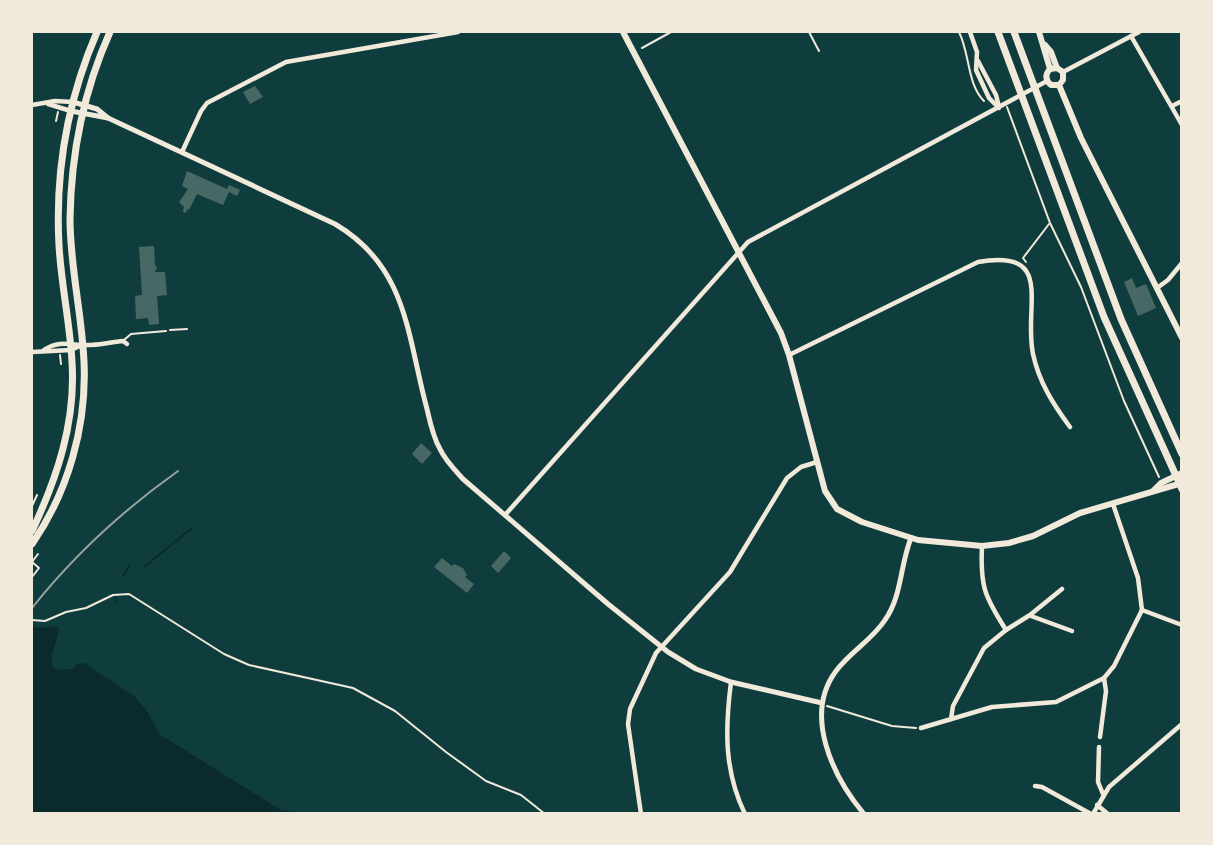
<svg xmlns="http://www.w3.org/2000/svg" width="1213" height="845" viewBox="0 0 1213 845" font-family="Lato,sans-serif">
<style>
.water{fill:#0a2a2b}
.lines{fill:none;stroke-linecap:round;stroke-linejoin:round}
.stream{stroke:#0a2a2b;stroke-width:2}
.building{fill:#486865}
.path{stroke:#f1e9da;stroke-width:2}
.service{stroke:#f1e9da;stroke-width:2}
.minor{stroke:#f1e9da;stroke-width:4.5}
.tertiary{stroke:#f1e9da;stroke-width:5}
.secondary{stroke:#f1e9da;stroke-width:6}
.primary{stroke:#f1e9da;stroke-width:7}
.rail{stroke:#97a49c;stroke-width:2}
</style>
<rect width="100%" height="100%" fill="#0f3d3e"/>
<!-- water -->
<path class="water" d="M32,626L38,628L57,626L59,629L52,655V666L56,670L72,669L77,664L84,663L134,696L147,711L159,734L281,810L301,813H32Z"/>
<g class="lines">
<!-- stream -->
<g class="stream">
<path d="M144,567L192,528"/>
<path d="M123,576L129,566"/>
<path d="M116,598V602"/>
</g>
</g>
<!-- building -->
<g class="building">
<path d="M255,86L263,97L250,104L243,92Z"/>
<path d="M187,171L227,189L229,185L240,190L237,196L229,192L223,205L197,194L189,210L187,209L186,213L183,212L184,207L179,202L188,189L182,186Z"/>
<path d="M154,246L155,266L157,267L155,272H165L167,295L157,296L159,324L149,325L148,318L136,319L135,296L142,295L139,247Z"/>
<path d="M1132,278L1136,288L1146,284L1156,308L1138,316L1124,282Z"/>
<path d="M421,443L432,453L422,464L412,454Z"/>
<path d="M504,551L511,558L498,573L491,566Z"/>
<path d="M442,558L452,566L454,564L463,568L467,575L465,577L474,584L467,593L434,567Z"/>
</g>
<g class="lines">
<!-- path -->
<g class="path">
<path d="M809,32L819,51"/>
<path d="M959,32C970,54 967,84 984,101"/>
<path d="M642,48L671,32"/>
<path d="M1007,107L1050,223L1081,287L1124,401L1159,477"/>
<path d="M56,121L58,112"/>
<path d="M1026,262L1023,258L1049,224"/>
<path d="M170,330L187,329"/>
<path d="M60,355L61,364"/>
<path d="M32,506L37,495"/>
<path d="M32,562L39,568L32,577"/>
<path d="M32,562L38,554"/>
<path d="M32,620L45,621L66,612L86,608L113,595L129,594L224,654L249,665L353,688L395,711L446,752L486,781L521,795L545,814"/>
<path d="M827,706L892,726L916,728"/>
</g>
<!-- service -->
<path class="service" d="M124,340L131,334L166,331"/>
<!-- minor -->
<g class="minor">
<path d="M970,32L977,52L976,70L989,98L999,108"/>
<path d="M1131,36L1182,125"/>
<path d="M978,61L996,95L999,107"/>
<path d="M1063,72L1139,32"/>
<path d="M48,104L71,111"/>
<path d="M32,105L55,101L73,102"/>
<path d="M1172,106L1182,101"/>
<path d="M182,152L201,111L207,103L286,62L458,32"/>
<path d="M1157,288L1168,280L1182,263"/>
<path d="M44,350C58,341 67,344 83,345C96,346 110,342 123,341L127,344"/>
<path d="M32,352L71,350L82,345"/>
<path d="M789,355L978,262C1056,248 1023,306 1033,354C1039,382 1053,404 1070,427"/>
<path d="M505,515L748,242L1047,81"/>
<path d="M982,546C980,587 985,597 1006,630"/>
<path d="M1142,610L1182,625"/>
<path d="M1031,616L1072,631"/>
<path d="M731,682C725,729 724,771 745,814"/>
<path d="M951,719L953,706L984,648L1006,630L1030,615L1062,589"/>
<path d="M921,728L992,707L1056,702L1104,678L1114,666L1142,610L1138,578L1113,504"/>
<path d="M1100,737L1106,691L1104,678"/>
<path d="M1099,747L1098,782L1103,794"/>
<path d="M1035,786L1042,787L1091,814"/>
<path d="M1097,805L1108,814"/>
<path d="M641,814L628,724L630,709L636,696L656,653L730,572L787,478L801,467L817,462"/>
<path d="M1093,814L1109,787L1182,724"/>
</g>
<!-- tertiary -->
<g class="tertiary">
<path d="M73,102L97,109L108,118L335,224C408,267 407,336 427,409C430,422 433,437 440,449C445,460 454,469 463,479L608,604L668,652L696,669L731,682L822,703"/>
<path d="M71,111L108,118"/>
<path d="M864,814C833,777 803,715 836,671C850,652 872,640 885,620C902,596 900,565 911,538"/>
</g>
<!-- secondary -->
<g class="secondary">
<path d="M623,32L781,333L789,355L825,491L837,509L862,522L918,540L982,546L1009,543L1033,536L1080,513L1182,483"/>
<path d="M1039,32L1050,69"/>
<path d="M1045,45L1051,52L1057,68"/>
<path d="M1050,69L1057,68L1063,72V80L1059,85"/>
<path d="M1050,69C1045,74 1045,80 1051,85H1059"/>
<path d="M1059,85L1081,138L1182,338"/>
<path d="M1153,491L1161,483L1182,473"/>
</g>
<!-- primary -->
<g class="primary">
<path d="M998,32L1104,317L1182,489"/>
<path d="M1014,32L1121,319L1182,454"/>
<path d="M32,531C57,478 76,422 72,362C70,323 61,284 59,245C55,172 68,99 97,32"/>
<path d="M32,544C68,492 87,426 84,362C82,314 70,267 70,219C71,154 84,90 110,32"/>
</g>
<!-- rail -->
<path class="rail" d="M32,608C74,555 122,511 178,471"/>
</g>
<!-- border -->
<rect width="1213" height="845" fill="none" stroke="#f1e9da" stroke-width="66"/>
</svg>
